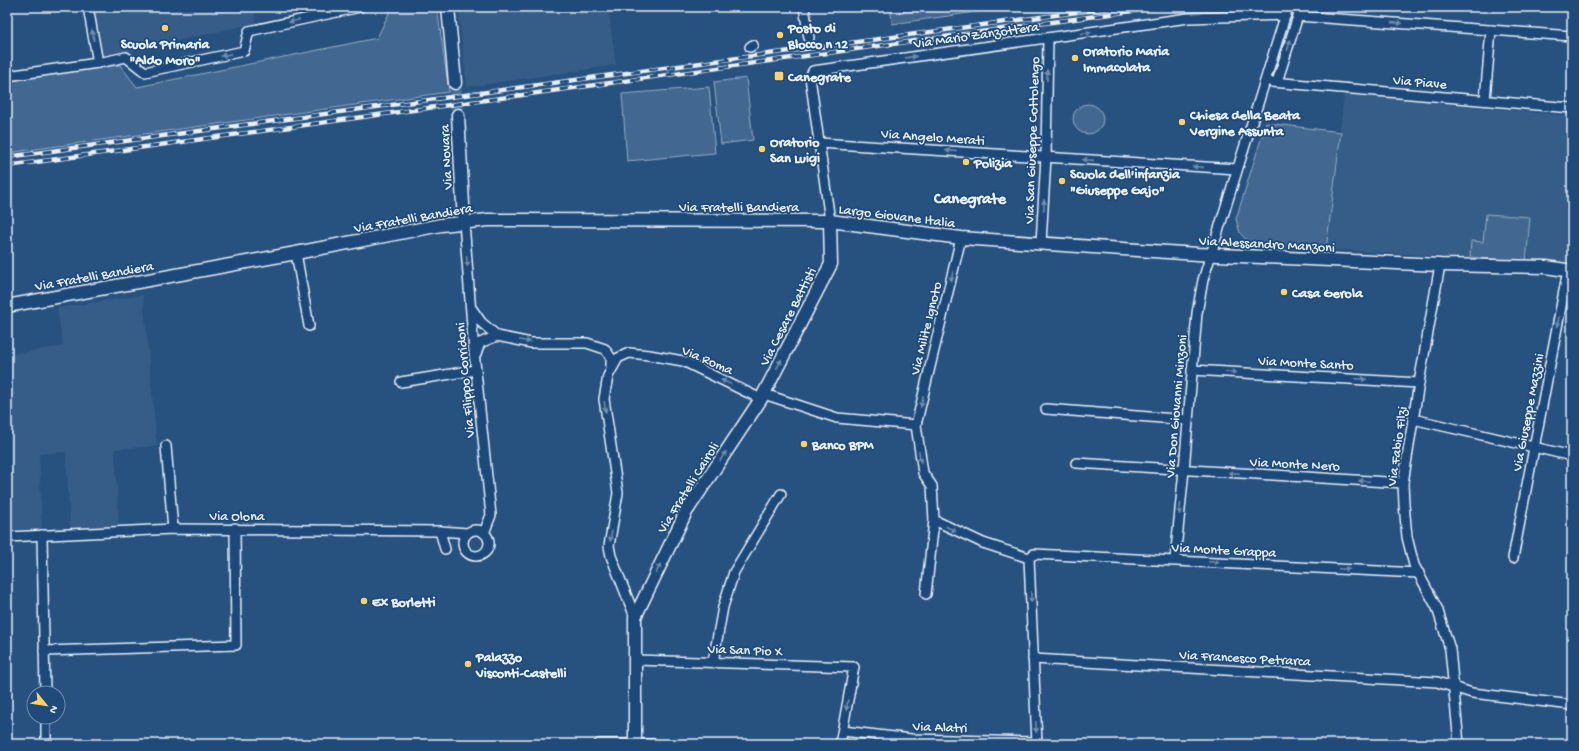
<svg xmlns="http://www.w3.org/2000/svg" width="1579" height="751" viewBox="0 0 1579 751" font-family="'Gochi Hand',sans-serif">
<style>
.built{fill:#355d88}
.green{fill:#436891;stroke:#96acc4}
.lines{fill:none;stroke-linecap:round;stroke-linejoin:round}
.secondary-tunnel{stroke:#446991;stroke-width:12;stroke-dasharray:12 6;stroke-linecap:butt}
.street-casing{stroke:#e8f1f8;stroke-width:12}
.secondary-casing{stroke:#e8f1f8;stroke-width:15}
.street{stroke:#1f4a7a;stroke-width:9}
.secondary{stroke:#1f4a7a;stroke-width:12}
.rail-casing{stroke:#e8f1f8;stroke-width:4.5}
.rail{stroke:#1f4a7a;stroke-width:3;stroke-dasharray:9;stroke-linecap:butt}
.oneway{fill:#6f8dac}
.poi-dot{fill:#ffd166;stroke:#1f4a7a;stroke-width:1.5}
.labels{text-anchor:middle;stroke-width:3.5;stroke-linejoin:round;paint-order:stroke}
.poi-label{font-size:14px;font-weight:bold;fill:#e8f1f8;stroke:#1f4a7a;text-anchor:start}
.street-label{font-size:14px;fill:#e8f1f8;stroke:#1f4a7a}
.quarter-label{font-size:16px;font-weight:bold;fill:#e8f1f8;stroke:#1f4a7a}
</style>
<rect width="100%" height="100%" fill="#27517f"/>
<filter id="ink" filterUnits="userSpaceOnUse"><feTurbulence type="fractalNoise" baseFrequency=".025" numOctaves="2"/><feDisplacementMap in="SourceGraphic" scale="8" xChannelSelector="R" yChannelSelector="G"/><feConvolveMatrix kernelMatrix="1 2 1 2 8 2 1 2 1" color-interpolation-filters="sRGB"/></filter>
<g filter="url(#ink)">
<!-- built -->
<g class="built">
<path d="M92,7H254L256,23L101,58Z"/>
<path d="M458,7H608L616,65L467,87Z"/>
<path d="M1344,94L1572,116V267L1547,261L1526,262L1326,249Z"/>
<path d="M143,295L157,446L115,449L119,525L70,529L66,452L39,454L42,528L7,530V355L63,346L57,308Z"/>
</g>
<!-- green -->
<g class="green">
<path d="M392,7H437L449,92L7,153V81L120,65L137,87L377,38Z"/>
<path d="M934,7H1011L892,24L891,12L934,10Z"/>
<path d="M746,78L753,140L721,144L714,82Z"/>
<path d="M709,87L715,153L627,161L622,94Z"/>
<circle cx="1088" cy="119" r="15"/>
<path d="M1266,123L1341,132L1326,249L1251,245L1240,233L1236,219Z"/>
<path d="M1486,214L1530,217L1526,262L1470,257L1471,241L1483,242Z"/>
</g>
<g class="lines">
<!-- secondary-tunnel -->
<path class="secondary-tunnel" d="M455,83L458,115"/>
<!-- street casing -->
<g class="street-casing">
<g id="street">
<path d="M88,7L98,63"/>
<path d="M804,7L809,38"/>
<path d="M750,47L753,45"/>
<path d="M7,76L98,63L126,57L145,72L244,51L249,31L360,7"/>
<path d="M1272,82L1572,108"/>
<path d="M1277,82L1298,16L1572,36"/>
<path d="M1485,100L1491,30"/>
<path d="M819,143L1237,169"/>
<path d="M830,221L810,77L813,71L1188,18L1286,15"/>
<path d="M464,222L474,352L491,515L484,533"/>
<path d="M961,238L916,425L923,473L932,486L934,520L983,543L1029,558"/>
<path d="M1041,243L1046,157L1048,38"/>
<path d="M296,253L309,326"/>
<path d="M1440,265L1419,383L1403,483L1404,504L1407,537L1414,565L1437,608L1450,649L1459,744"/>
<path d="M472,309L481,322L497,336L531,343H587L605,349L611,358V369"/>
<path d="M476,354L480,343L497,336"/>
<path d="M1192,370L1419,383"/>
<path d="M401,382L476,370"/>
<path d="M764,394L837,418L916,425"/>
<path d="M1046,409L1188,420"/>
<path d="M1413,419L1572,456"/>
<path d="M166,446L173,529"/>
<path d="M1076,463L1403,483"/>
<circle cx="476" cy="543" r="13"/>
<path d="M440,531L445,549"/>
<path d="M42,535L45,693"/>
<path d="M7,537L173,529L440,531L467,533"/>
<path d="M1029,558L1034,554L1419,573"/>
<path d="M1029,558L1037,744"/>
<path d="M1513,558L1568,270"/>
<path d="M1175,560L1184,470L1197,313L1203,280L1288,7"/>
<path d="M926,594L934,520"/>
<path d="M635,617L611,556L609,546L618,493L604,399L608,376L618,358L629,353L649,355L683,361L761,399"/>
<path d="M44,651L236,645L235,528"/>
<path d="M1033,659L1437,682L1472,693L1572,705"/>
<path d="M635,660L854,667L840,744"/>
<path d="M713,662L723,607L734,572L781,494"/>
<path d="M46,717V744"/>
<path d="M843,731L911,739L1037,742"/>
<path d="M599,744H654"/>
</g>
</g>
<!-- secondary casing -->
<g class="secondary-casing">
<g id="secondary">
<path d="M448,7L455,83"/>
<path d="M458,115L464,222"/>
<path d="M7,306L296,253L441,225L488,220L830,221L961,238L1197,254L1440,265L1546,267L1572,271"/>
<path d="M635,744V617L686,512L761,399L831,264L830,221"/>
</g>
</g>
<!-- street -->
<use href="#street" class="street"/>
<!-- secondary -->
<use href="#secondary" class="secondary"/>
<!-- rail casing -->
<g class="rail-casing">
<g id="rail">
<path d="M7,157L1115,7"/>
<path d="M7,166L1161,7"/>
</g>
</g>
<!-- rail -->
<use href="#rail" class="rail"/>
</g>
<!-- one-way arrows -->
<defs><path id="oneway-solid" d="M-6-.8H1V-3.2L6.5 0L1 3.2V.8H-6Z"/></defs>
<g class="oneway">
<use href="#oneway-solid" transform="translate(294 21) rotate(168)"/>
<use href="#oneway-solid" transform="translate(1397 23) rotate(4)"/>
<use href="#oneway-solid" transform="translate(1086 33) rotate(-8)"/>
<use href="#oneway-solid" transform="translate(93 35) rotate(-100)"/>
<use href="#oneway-solid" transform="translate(1289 45) rotate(-73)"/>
<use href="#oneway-solid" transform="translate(226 55) rotate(168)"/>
<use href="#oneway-solid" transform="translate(911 57) rotate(-8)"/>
<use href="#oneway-solid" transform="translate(1047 75) rotate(-89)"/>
<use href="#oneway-solid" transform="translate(951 151) rotate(-176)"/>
<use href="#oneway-solid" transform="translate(1088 160) rotate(-176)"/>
<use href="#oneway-solid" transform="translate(1198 167) rotate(-176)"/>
<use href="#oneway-solid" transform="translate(1044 205) rotate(-87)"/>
<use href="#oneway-solid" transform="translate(467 261) rotate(86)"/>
<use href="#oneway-solid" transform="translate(952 276) rotate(104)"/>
<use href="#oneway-solid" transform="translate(1558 322) rotate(101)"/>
<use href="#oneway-solid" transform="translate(525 341) rotate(12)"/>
<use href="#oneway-solid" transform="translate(779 364) rotate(-63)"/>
<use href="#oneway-solid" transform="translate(1231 372) rotate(3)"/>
<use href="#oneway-solid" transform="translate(1361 379) rotate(3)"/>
<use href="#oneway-solid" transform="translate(726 382) rotate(-154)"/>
<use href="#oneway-solid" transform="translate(922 402) rotate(104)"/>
<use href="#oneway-solid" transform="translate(605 407) rotate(82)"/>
<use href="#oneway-solid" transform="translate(723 456) rotate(-57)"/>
<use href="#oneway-solid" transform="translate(920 457) rotate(79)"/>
<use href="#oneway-solid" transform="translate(1234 473) rotate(-177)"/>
<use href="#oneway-solid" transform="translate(1364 481) rotate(-177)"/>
<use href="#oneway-solid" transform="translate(1180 509) rotate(96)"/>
<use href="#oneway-solid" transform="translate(951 529) rotate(27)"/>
<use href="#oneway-solid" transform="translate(611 536) rotate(99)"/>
<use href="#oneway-solid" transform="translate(1214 562) rotate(3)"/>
<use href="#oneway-solid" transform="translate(658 569) rotate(-65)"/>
<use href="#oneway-solid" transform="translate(1344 569) rotate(3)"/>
<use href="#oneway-solid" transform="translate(1031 597) rotate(88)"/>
<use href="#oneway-solid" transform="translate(847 705) rotate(100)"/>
<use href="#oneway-solid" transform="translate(1036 727) rotate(87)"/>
</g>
</g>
<!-- markers -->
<g class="poi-dot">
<circle cx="165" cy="28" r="4"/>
<circle cx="780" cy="35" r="4"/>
<circle cx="1075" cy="58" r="4"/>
<rect x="774" y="71" width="10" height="10" rx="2"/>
<circle cx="1182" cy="122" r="4"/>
<circle cx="762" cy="149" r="4"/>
<circle cx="966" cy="162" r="4"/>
<circle cx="1062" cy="181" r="4"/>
<circle cx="1284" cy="292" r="4"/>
<circle cx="804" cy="444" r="4"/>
<circle cx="364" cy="601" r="4"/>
<circle cx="468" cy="664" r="4"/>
</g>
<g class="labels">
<!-- poi labels -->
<g class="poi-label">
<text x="788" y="32">Posto di<tspan x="788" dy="16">Blocco n 12</tspan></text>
<text x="165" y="48" text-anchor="middle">Scuola Primaria<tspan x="165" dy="16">"Aldo Moro"</tspan></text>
<text x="1083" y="55">Oratorio Maria<tspan x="1083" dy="16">Immacolata</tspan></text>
<text x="788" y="81">Canegrate</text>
<text x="1190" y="119">Chiesa della Beata<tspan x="1190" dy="16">Vergine Assunta</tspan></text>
<text x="770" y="146">Oratorio<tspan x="770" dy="16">San Luigi</tspan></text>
<text x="974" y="167">Polizia</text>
<text x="1070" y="178">Scuola dell'infanzia<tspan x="1070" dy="16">"Giuseppe Gajo"</tspan></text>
<text x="1292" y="297">Casa Gerola</text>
<text x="812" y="449">Banco BPM</text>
<text x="372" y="606">Ex Borletti</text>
<text x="476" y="661">Palazzo<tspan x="476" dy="16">Visconti-Castelli</tspan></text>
</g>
<!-- street labels -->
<g class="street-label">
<text transform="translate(976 34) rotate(-8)" y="5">Via Mario Zanzottera</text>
<text transform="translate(1420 81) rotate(5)" y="5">Via Piave</text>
<text transform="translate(933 136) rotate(4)" y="5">Via Angelo Merati</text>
<text transform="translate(1031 140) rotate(-88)" y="5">Via San Giuseppe Cottolengo</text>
<text transform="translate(445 157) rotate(-93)" y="5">Via Novara</text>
<text x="739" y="211">Via Fratelli Bandiera</text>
<text transform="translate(897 215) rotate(7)" y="5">Largo Giovane Italia</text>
<text transform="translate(413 217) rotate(-10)" y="5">Via Fratelli Bandiera</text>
<text transform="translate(1267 243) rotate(3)" y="5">Via Alessandro Manzoni</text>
<text transform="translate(94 275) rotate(-10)" y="5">Via Fratelli Bandiera</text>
<text transform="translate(787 316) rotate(-63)" y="5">Via Cesare Battisti</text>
<text transform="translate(925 328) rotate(-76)" y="5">Via Milite Ignoto</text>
<text transform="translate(708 359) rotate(23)" y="5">Via Roma</text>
<text transform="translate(1306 362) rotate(3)" y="5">Via Monte Santo</text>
<text transform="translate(464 380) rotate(-95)" y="5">Via Filippo Corridoni</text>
<text transform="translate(1175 406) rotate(-85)" y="5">Via Don Giovanni Minzoni</text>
<text transform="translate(1527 412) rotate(-79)" y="5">Via Giuseppe Mazzini</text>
<text transform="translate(1396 446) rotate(-82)" y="5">Via Fabio Filzi</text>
<text transform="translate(1295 463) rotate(3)" y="5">Via Monte Nero</text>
<text transform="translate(687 487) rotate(-58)" y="5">Via Fratelli Cairoli</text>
<text x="237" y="520">Via Olona</text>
<text transform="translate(1224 549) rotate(3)" y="5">Via Monte Grappa</text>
<text transform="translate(745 649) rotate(2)" y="5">Via San Pio X</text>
<text transform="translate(1245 657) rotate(3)" y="5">Via Francesco Petrarca</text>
<text transform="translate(940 726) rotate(2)" y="5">Via Alatri</text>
</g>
<!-- quarter labels -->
<g class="quarter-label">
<text x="970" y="203">Canegrate</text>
</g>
</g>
<!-- margin -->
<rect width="1579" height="751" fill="none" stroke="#1f4a7a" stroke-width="24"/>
<rect x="12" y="12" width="1555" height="727" fill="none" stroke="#e8f1f8" stroke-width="1.5" filter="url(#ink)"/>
<!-- north arrow -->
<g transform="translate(46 705) rotate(120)"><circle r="19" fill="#1f4a7a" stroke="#6f8dac"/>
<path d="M0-3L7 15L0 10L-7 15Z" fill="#ffd166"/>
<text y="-6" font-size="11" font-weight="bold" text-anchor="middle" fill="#e8f1f8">N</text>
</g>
</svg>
